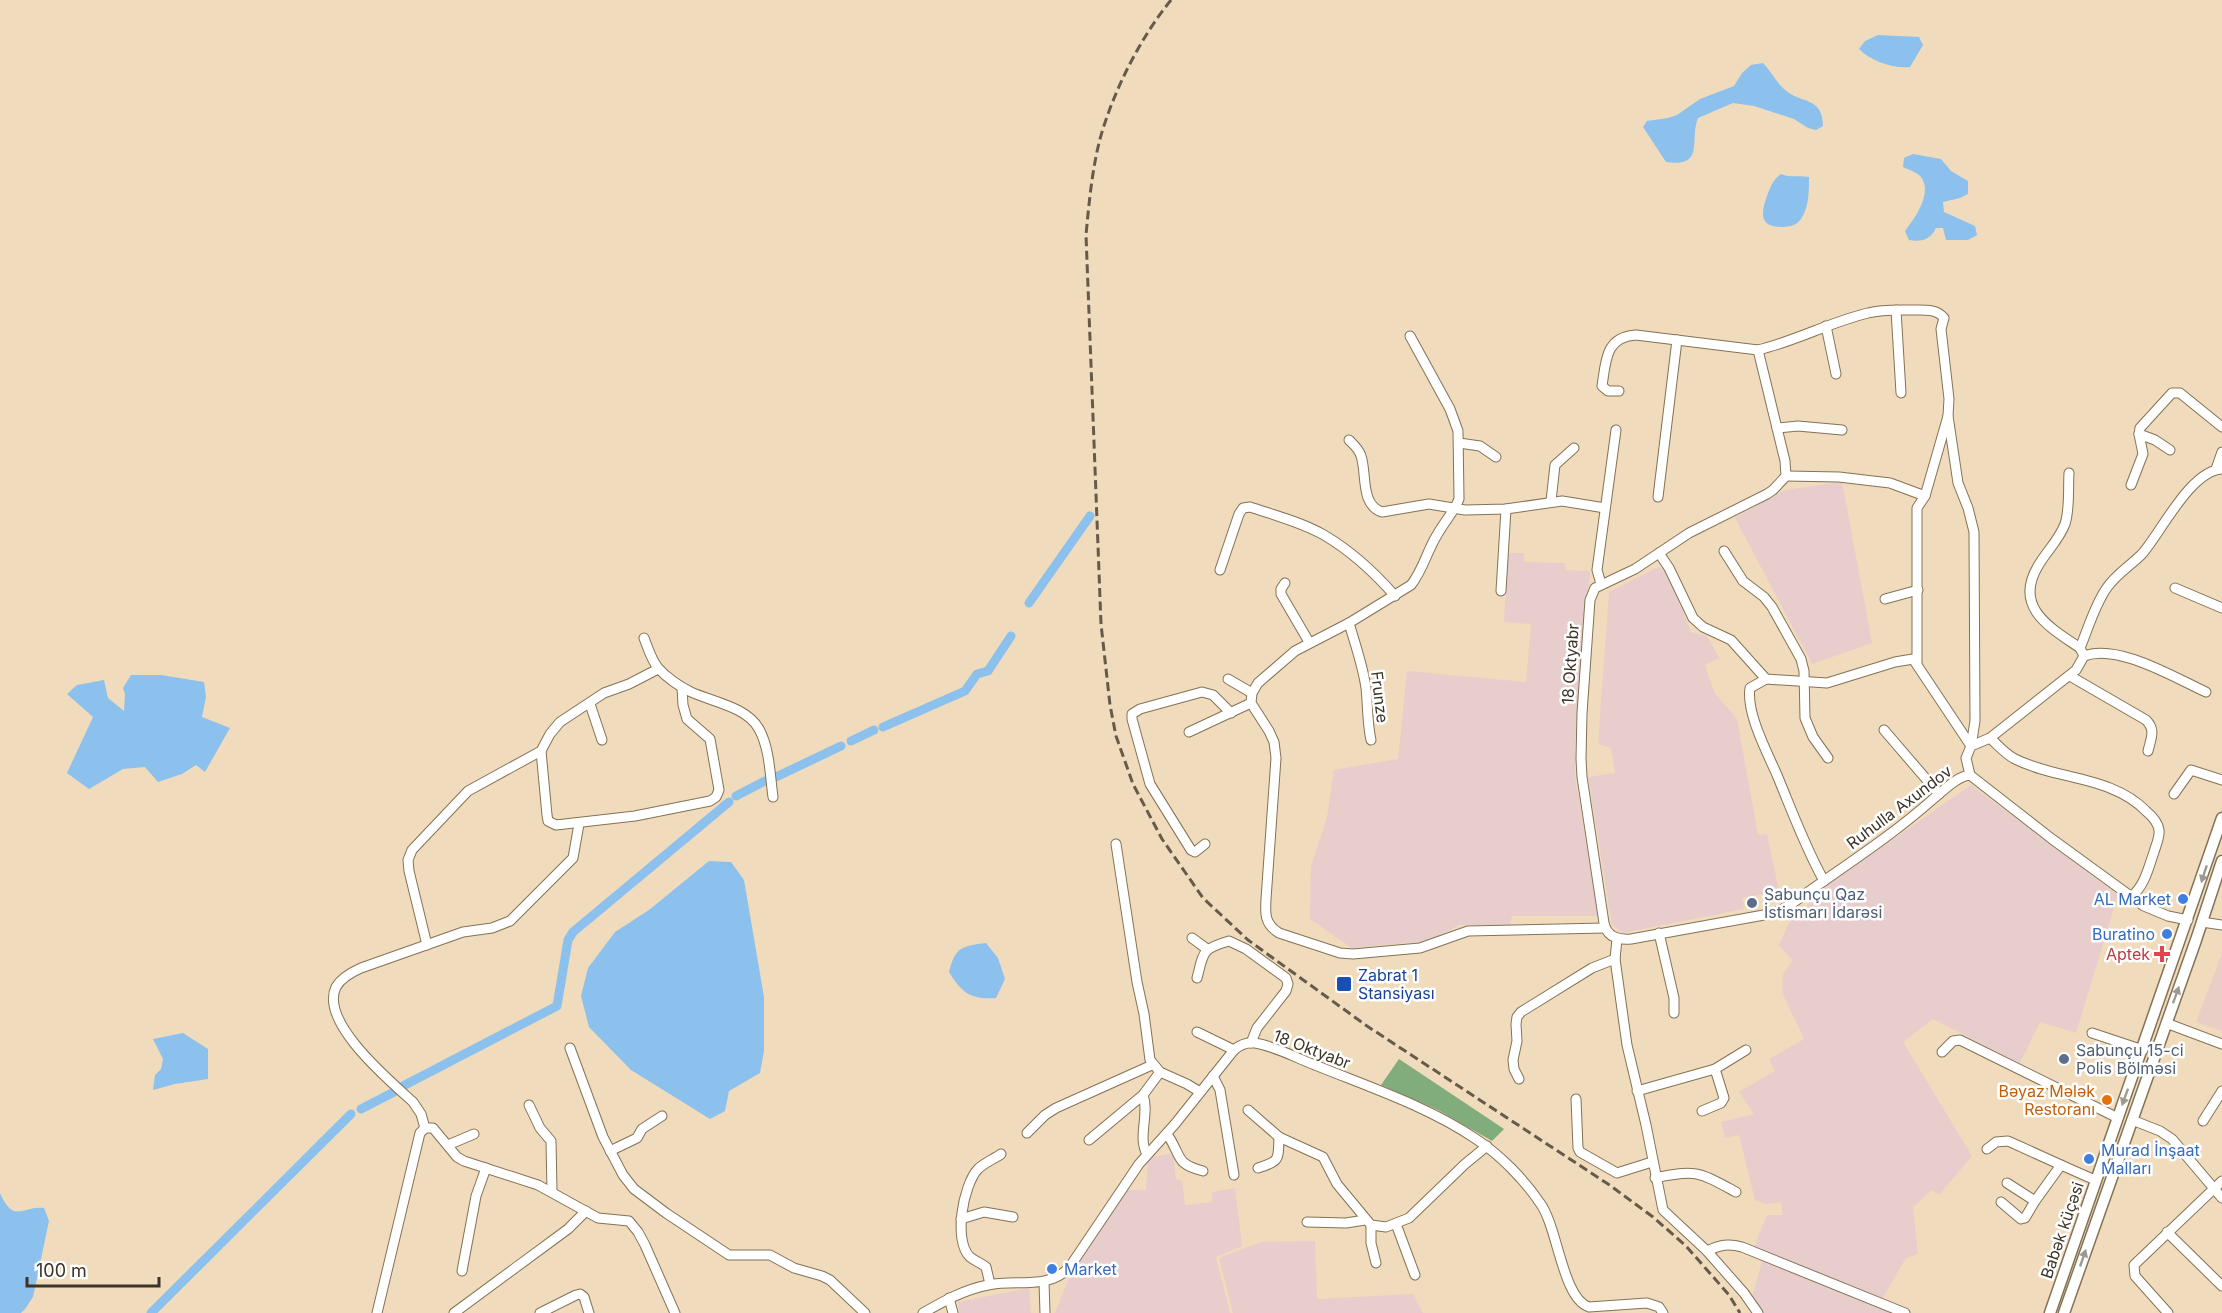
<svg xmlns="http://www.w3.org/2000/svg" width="2222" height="1313" viewBox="0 0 2222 1313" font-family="Inter,sans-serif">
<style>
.industrial{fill:#e8cdcd}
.education{fill:#e7cfc6}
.forest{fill:#81ad7d}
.water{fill:#8dc1ed}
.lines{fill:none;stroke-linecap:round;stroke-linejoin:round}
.canal{stroke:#8dc1ed;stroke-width:9}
.minor-casing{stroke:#847255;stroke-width:11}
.major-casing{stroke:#847255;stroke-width:13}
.minor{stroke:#fff;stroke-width:9}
.major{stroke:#fff;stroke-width:10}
.rail{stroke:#665b4a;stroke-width:3;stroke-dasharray:9 4.5;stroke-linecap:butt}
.oneway{fill:#9d9a93}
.shop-dot{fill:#3f7fe0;stroke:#fff;stroke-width:2}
.service-dot{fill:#5c6f8a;stroke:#fff;stroke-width:2}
.health-dot{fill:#e0444e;stroke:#fff;stroke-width:2}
.transit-dot{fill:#1a4fb4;stroke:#fff;stroke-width:2}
.food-dot{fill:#e8710a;stroke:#fff;stroke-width:2}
.labels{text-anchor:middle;stroke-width:5;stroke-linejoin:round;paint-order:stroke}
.street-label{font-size:16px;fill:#3b3427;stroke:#fff}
.service-label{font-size:16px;fill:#4e5e75;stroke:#fff;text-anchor:start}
.shop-label{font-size:16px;fill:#366cbe;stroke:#fff;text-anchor:end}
.health-label{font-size:16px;fill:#be3a42;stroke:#fff;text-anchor:end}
.transit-label{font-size:16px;fill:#164399;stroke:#fff;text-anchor:start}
.food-label{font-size:16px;fill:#c56008;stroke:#fff;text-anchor:end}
</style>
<rect width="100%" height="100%" fill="#f0dbbc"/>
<!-- industrial -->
<g class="industrial">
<path d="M1842,482L1872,643L1812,664L1735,518L1785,490Z"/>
<path d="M1508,553H1524V562L1565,563V570L1590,571L1575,743V775L1598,916H1512L1510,925H1459L1430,941L1352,948L1310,919L1311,866L1327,817L1334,770L1398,759L1407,671L1526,682L1531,624L1504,622Z"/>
<path d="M1658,567L1666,570L1691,632L1707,636L1719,658L1705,665L1714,692L1737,719L1758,835L1767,834L1779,891L1742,898L1744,909L1623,933L1612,925L1588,777L1615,773L1611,748L1598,744L1609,592Z"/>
<path d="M1971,785L2118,895L2076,1033L2040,1022L2020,1063L1933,1019L1903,1042L1972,1156L1939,1195L1932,1190L1913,1207L1918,1254L1906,1258L1882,1299L1754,1247L1767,1215H1783L1781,1202L1765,1204L1755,1200L1739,1135L1725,1138L1721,1122L1754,1114L1739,1092L1775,1071L1769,1059L1804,1039L1782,992L1783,974L1793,961L1779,945L1790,920L1797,918L1816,895L1834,880Z"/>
<path d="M1173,1153L1176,1179L1182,1181L1185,1205L1212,1202V1192L1235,1188L1242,1246L1216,1257L1230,1313H1055L1068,1281L1127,1190H1146L1148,1158Z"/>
<path d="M1315,1241L1317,1299L1413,1294L1423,1313H1233L1219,1258L1261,1242Z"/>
<path d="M1763,1258L1894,1313H1762L1752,1297Z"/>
<path d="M1029,1288L1031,1313H959L958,1302Z"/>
</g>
<!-- education -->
<path class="education" d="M2222,953V1031L2196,1022Z"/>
<!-- forest -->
<path class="forest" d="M1399,1059L1504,1129L1492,1141L1438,1110L1381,1085Z"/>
<!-- water -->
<g class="water">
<path d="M1878,35L1919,37L1923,45L1910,67C1893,69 1871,61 1859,49L1865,41Z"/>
<path d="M1763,63C1771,71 1776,82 1784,89C1800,104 1823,96 1823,126L1816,130L1808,128L1794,119L1754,106L1733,103L1698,118C1689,139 1706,168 1666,162L1643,127L1647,121L1668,118L1677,115L1700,99L1734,86L1742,73L1751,65Z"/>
<path d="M1913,154L1941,159L1951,171L1968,181V194L1960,198L1943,202L1944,212L1975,226L1977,235L1968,240H1946L1943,228H1936C1930,240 1922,242 1909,240L1905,231C1915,218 1933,193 1921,177C1917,172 1909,170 1903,167L1904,158Z"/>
<path d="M1781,174C1791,178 1799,175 1809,177C1809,191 1809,207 1801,219C1796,226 1789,227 1780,227C1757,226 1762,210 1768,193C1772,184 1773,180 1781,174Z"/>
<path d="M131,675H161L204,682L206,697L202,717L230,728L205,772L196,765L182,774L158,782L145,767L123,769L89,789L67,773L93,717L67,694L77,685L104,680L108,698L124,711L125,694L123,688Z"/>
<path d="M709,861L731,862L744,880L764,997V1051L760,1073L729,1091L725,1111L710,1119L631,1070L589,1027L581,996L588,968L615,932L649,910Z"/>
<path d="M986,943L998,958L1005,979L996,998C971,1000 962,993 949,972C955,947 962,946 986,943Z"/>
<path d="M183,1033L208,1049V1079L175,1084L153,1090L155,1075L161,1069L163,1059L153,1039Z"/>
<path d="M0,1193C14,1225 23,1205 44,1208L49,1221L33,1297L25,1309L21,1313H0Z"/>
</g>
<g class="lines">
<!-- canal -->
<g class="canal">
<path d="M1029,603L1090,516"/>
<path d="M883,727L965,691L977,674L988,671L1011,636"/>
<path d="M851,741L874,730"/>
<path d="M776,777L841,746"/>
<path d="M736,796L765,781"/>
<path d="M403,1086L557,1006L568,940L573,932L729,802"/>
<path d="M361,1109L394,1092"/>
<path d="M151,1313L351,1114"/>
</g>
<!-- minor casing -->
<g class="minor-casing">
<g id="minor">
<path d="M1896,310L1901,393"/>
<path d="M1826,326L1836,374"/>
<path d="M1410,336L1450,409L1458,431L1459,499C1454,512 1444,522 1437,535C1427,551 1423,570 1411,585L1349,623L1295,651L1258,683L1252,693L1251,703L1269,731L1274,742L1276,758L1266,899C1265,915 1265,924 1279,933L1340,953L1353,954L1420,948L1468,931L1605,928"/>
<path d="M1758,350L1785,461L1786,476L1773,490L1767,494L1689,533L1635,569L1595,588L1590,600L1582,713L1581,759L1582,777L1604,923C1607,937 1618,940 1631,939L1775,913L1790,905C1838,870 1888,839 1932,800C1942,792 1957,776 1970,775L2052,839L2144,906L2168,916L2188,920"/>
<path d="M1619,391H1608L1602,386C1606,361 1605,337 1636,335L1758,350C1796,341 1830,322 1868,313C1883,309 1899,310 1914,310C1925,310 1937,309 1944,318L1941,329L1949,399L1948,416L1925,496L1917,508V663"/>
<path d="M1777,428L1798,426L1842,430"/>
<path d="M2139,434L2155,440L2170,450"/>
<path d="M1349,440C1354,445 1359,449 1361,456C1367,473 1360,505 1382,512L1429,504L1465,510L1506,509L1562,501L1605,508"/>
<path d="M1459,443L1480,446L1496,457"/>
<path d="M2216,469L2222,452"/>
<path d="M2069,473C2068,490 2070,508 2065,524C2059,540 2046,552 2038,566C2013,608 2051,628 2080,648"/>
<path d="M1786,476L1839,477L1890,483L1925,496"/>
<path d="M2131,485L2143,454L2139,434L2140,428L2172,393H2180L2222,427"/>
<path d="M1658,497L1677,340"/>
<path d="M1551,501L1555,465L1574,448"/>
<path d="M1724,551L1743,581L1764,597L1772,607L1801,659L1804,671L1805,718L1813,737L1828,758"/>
<path d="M1659,553L1669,568L1693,618L1703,627L1731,640L1766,679L1827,683L1895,662L1913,659L1971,746L1975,721L1974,532L1968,508L1958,483L1948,416"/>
<path d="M1220,570L1239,514L1243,508L1250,507C1274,515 1301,522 1324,535C1351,551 1375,573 1395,596"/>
<path d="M1285,583L1281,589V594L1309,642"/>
<path d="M1601,584L1597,570L1616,430"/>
<path d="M2175,588L2222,608"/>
<path d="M1501,591L1506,509"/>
<path d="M1885,599L1918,590"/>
<path d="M1349,623C1355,644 1363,666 1366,688C1368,706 1367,722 1371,740"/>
<path d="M644,638C648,648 651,659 658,668C666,677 680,687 691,692C713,702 747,707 759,729C770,749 770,776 773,797"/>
<path d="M2084,656C2118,643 2175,678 2206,692"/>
<path d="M2070,676L2146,720C2156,730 2151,738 2148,751"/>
<path d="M1228,679L1252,693"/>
<path d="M1766,679L1750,688C1746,713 1767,752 1777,775C1792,811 1805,847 1824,881"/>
<path d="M590,704L602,740"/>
<path d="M1884,730L1939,794"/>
<path d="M1189,732L1251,703"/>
<path d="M1990,738C1998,745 2005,754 2015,759C2057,780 2112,776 2146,811C2152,816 2158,822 2159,830C2160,837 2156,845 2154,852C2148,869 2145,885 2131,897"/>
<path d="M541,751L547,815L548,821L556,825L635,816L710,801L716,797L719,790L710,739L687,719L683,705L682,688"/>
<path d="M1970,775L1966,758L1971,746L1990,738L2076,670L2084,656L2080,648C2088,629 2094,607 2106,589C2115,575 2130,566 2142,554C2162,531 2190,471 2222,469"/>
<path d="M2174,794L2191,770L2222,780"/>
<path d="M1116,844L1137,982L1144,1014L1150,1060L1160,1072L1187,1084L1200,1092"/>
<path d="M1205,844L1195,852L1191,850L1150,784L1132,719V714L1140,709L1202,692L1213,695L1231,713"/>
<path d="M2202,922L2222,925"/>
<path d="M1659,933L1674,998V1013"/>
<path d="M1192,938L1207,949"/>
<path d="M1617,939L1615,959L1627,1045L1646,1125L1663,1210L1707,1251L1744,1293L1758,1313"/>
<path d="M427,945L409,871L408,860L412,850L468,791L541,751L550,734L560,722L604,693L629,684L658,669"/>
<path d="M1197,978C1204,952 1201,949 1229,941L1246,949L1286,978L1288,984L1286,991L1257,1028L1251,1043"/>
<path d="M2166,1023L2222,1044"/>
<path d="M1197,1032L1234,1050"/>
<path d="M2092,1033L2143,1050"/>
<path d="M570,1048L603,1137L623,1175L634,1189L666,1213L729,1255H770L794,1268L822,1276L830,1280L865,1313"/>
<path d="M1942,1052L1953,1041L1960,1040L2118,1118"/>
<path d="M1213,1076L1220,1090L1234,1175"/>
<path d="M1519,1079L1514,1069L1513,1060L1517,1041L1516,1024L1517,1017L1521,1012L1592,968L1615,959"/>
<path d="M1637,1091L1715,1069L1746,1050"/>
<path d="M1143,1095C1150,1113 1137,1137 1147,1154"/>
<path d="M1576,1099L1578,1148L1580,1152L1617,1173L1652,1162"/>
<path d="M529,1105L540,1128L551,1141L552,1191"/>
<path d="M1248,1110L1279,1137L1323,1157L1337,1184L1371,1225L1386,1227L1409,1218L1465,1164L1487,1146"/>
<path d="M1702,1111L1721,1103L1724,1098L1715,1069"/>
<path d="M2132,1120L2160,1131L2172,1139L2222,1198"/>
<path d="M2203,1121L2222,1091"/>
<path d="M425,1128L421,1114L413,1102C390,1081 319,1022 336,987C341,978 352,972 361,968L463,932L492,928L510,921L573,858L579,824"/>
<path d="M425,1128H433L457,1157L464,1161L538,1185L598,1218L629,1221L638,1232L645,1245L675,1313"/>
<path d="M1027,1133L1045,1115L1056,1108L1152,1065"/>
<path d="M1167,1134C1182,1155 1174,1164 1203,1171"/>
<path d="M1089,1140L1143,1095L1160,1072"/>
<path d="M448,1145L474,1134"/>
<path d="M1987,1149L1996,1142L2008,1141L2061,1165"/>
<path d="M610,1151L637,1138L642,1129L662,1116"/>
<path d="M1258,1168C1281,1161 1278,1159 1279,1137"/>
<path d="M1655,1178C1696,1169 1699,1172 1736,1192"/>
<path d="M2007,1183L2035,1201"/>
<path d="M2001,1202L2021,1219L2025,1218L2035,1201L2061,1165L2095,1180"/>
<path d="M961,1219L984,1212L1013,1217"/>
<path d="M1307,1222L1346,1223L1365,1220"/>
<path d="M1396,1224L1415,1275"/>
<path d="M1371,1225V1243L1376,1263"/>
<path d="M2167,1232L2222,1286"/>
<path d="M1707,1251C1720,1245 1728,1243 1742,1247L1905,1313"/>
<path d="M462,1271L476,1196L486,1168"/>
<path d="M1044,1282L1045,1313"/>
<path d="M990,1284L986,1267C981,1263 975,1261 970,1257C953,1241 963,1185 978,1169C984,1163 994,1159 1001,1154"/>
<path d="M949,1298L953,1313"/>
<path d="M377,1313L420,1133L425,1128"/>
<path d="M454,1313L568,1229L586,1211"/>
<path d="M540,1313L576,1295L580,1294L584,1297L589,1313"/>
<path d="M923,1313C944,1301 963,1290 988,1285C1016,1279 1047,1290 1069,1268L1139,1164L1175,1124L1234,1050C1241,1044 1247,1042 1255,1043C1275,1046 1296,1058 1315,1065C1369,1087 1427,1106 1476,1139C1500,1155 1524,1179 1540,1203C1558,1227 1562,1298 1589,1307L1647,1303L1659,1307L1663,1313"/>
<path d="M2168,1313L2135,1276L2134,1265L2222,1181"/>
</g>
</g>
<!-- major casing -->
<g class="major-casing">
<g id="major">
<path d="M2050,1313L2222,818"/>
<path d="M2064,1313L2196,940L2222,861"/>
</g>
</g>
<!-- minor -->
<use href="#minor" class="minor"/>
<!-- major -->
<use href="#major" class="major"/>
<!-- rail -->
<path class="rail" d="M1171,0C1140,38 1113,92 1100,139C1092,170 1089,203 1086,235L1101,624L1110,705L1116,736L1133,784L1162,839L1203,898L1248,940L1367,1026L1608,1184L1653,1217L1686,1246L1729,1295L1740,1313"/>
</g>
<!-- one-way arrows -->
<defs><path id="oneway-solid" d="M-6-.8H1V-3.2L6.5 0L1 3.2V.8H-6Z" transform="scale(1.5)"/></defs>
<g class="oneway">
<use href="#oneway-solid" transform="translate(2204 874) rotate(108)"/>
<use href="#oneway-solid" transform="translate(2176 995) rotate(-70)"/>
<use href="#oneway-solid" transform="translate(2125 1097) rotate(110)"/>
<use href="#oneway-solid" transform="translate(2083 1258) rotate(-71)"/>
</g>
<!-- markers -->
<g class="shop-dot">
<circle cx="2183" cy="899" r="6"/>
<circle cx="2167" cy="934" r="6"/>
<circle cx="2089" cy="1159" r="6"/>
<circle cx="1052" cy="1269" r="6"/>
</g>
<g class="service-dot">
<circle cx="1752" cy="903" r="6"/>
<circle cx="2064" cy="1059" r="6"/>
</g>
<path class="health-dot" d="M2159 945h6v6h6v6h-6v6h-6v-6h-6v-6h6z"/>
<rect class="transit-dot" x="1336" y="976" width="16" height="16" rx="3"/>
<circle class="food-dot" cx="2107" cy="1100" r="6"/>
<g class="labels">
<!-- street labels -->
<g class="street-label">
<text transform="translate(1570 664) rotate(-86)" y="6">18 Oktyabr</text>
<text transform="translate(1380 697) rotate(83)" y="6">Frunze</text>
<text transform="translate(1899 807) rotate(-37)" y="6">Ruhulla Axundov</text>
<text transform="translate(1312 1049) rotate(21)" y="6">18 Oktyabr</text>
<text transform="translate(2062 1230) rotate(-71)" y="6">Babək küçəsi</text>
</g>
<!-- service labels -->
<g class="service-label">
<text x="1764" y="900">Sabunçu Qaz<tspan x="1764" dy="18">İstismarı İdarəsi</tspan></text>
<text x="2076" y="1056">Sabunçu 15-ci<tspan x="2076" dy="18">Polis Bölməsi</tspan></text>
</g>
<!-- shop labels -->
<g class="shop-label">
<text x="2171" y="905">AL Market</text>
<text x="2155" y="940">Buratino</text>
<text x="2101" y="1156" text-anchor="start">Murad İnşaat<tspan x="2101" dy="18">Malları</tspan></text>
<text x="1064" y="1275" text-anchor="start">Market</text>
</g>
<!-- health labels -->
<g class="health-label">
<text x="2150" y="960">Aptek</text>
</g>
<!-- transit labels -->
<g class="transit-label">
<text x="1358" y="981">Zabrat 1<tspan x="1358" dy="18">Stansiyası</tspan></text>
</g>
<!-- food labels -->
<g class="food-label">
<text x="2095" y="1097">Bəyaz Mələk<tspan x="2095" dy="18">Restoranı</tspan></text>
</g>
</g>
<!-- scale -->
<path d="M27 1277v9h132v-9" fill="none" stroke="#3b3427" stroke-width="3"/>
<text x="36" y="1277" font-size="18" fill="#3b3427" stroke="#ffffff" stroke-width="4.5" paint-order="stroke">100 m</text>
</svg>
